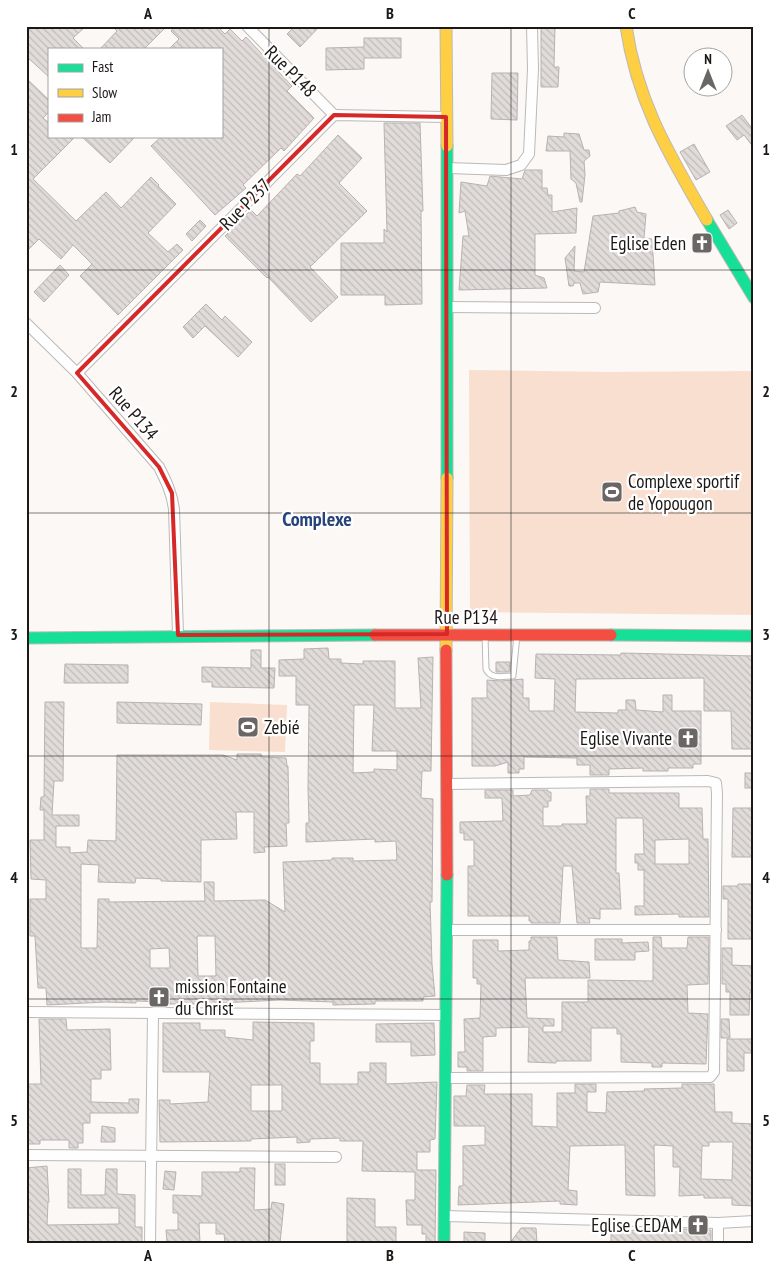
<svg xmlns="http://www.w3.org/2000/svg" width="780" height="1269" viewBox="0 0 780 1269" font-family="'PT Sans Narrow',sans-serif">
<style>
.grass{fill:#f9dfcf}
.building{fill:url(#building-back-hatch);stroke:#b6b3b1;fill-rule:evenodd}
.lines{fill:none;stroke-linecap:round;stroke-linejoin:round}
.lane-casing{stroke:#bcb9b6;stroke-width:7}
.street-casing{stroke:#bcb9b6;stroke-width:12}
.fast-casing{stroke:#bcb9b6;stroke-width:13}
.slow-casing{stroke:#bcb9b6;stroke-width:13}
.jam-casing{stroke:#bcb9b6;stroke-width:13}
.lane{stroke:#fefefe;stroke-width:5}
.street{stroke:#fefefe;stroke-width:10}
.fast{stroke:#16e098;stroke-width:11}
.slow{stroke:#ffcf43;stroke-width:11}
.jam{stroke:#f24e42;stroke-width:11}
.marked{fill:none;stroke:#d62828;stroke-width:4;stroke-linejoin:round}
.grid{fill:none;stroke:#1c1816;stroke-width:1;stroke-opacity:0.55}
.labels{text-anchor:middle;stroke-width:4.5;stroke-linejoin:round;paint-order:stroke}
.street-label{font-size:19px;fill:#1c1816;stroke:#fff}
.poi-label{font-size:19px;fill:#1c1816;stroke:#fff;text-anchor:end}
.neighbourhood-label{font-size:20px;font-weight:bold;fill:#29447b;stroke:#fff}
.neatline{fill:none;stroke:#1c1816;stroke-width:2}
.grid-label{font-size:16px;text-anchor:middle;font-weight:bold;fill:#1c1816}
</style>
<defs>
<pattern id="building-back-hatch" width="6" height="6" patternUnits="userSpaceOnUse" patternTransform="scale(1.25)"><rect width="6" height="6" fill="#e1dcda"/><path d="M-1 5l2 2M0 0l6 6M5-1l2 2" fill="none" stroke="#c0bcba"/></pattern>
</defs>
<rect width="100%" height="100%" fill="#fbf8f5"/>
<!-- grass -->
<g class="grass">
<path d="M469,370L606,372L754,371V615L470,612Z"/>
<path d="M210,702L287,705L285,752L209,750Z"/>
</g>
<!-- building -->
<g class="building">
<path d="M26,26H86L73,38L84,49H49V77L26,56Z"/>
<path d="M112,26H167L144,49H100L117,31Z"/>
<path d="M175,26H217L225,34L230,29L242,41L246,37L292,86L287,91L314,118L284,151L281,148L243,185L246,188L215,215L151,146L162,136H221V49H169L179,39L171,31Z"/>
<path d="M295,26H320L300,47L287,34Z"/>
<path d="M541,26H555L554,67H559L558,87H541Z"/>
<path d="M364,38H401V58H364V69L326,70V48L364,47Z"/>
<path d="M492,73H518L517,120L491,119Z"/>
<path d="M26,78L49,100V112L43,118L49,123V136H76L33,179L76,221L106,192L121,208L151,177L159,185L158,186L176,204L148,233L168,252L177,244L183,250L118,315L80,276L92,264L73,245L61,259L39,239L26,252Z"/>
<path d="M742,115L754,131V148L744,135L737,140L726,126Z"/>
<path d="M384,123H420L423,211H421L422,304L385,305V295H341V243H384V229L387,232Z"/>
<path d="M564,133L579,134L584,150H589L590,156L584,161L585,175L582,202H580L576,183L571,179L570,151H546L548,136L564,137Z"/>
<path d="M338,135L362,158L339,183L367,211L310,267L338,297L311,322L268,277L267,278L225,236L251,210L257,216L297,174L300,176Z"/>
<path d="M81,136H136L110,163Z"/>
<path d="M694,144L710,172L696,180L680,152Z"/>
<path d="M525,170H542V188H547L548,195H552V212L577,208L576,233L535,234V275L544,278L547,288L459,290L463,236H469L465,211L459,213L461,182L487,186L490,176L522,179Z"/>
<path d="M635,207L637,212L646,214L644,238L652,239L655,285L600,282L598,292L583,294L580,283H574L573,286H569L565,258L575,246L574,271L584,272L593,216L619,213V211Z"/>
<path d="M728,210L737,223L729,229L720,215Z"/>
<path d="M200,220L206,226L192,241L186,234Z"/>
<path d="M60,265L69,275L44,302L34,292Z"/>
<path d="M206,304L222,320L225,316L252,342L238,357L205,326L193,338L183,327Z"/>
<path d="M328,648L329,659H341V663L363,664V661H395V708H421L418,658L433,657L431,771H422L421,798L433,799L432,902H430L432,964L435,996L423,997V1001H375V1004L333,1005V1002L280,1000L201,1004H166V1002L136,1001V1003L105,1002L47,1005L46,988H38L35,936H30V899H46V880L31,879L30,840H44V810H40L41,797H44L45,702H64L63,781H54L52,815H79V826H56V847H70V853L87,852L88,840L116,841L117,755H223L237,760V754H261L262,757L286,758L287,766H288L289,823H286L287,846L264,847L265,852L254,853V812H236L237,839L201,840V882L161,881V879L136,878L135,883L98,882L99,865L81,864V948H97L98,899H109V902L205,901L204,882H214V901L265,900L285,912L283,862L332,860V858H353V861L397,860L396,841L375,842V839L306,842V823H309L308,788L309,705H296V676H279V660L304,659V649ZM354,705H374L372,751H397V770L374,769V772L353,773ZM197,936H215L216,976H198ZM169,948L170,968H150V949Z"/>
<path d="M251,650H261V668H275L274,688L212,687V682H202V667L251,668Z"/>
<path d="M621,653L754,656V749H732L731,711H704V678L576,679L575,712L618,713V710H626V700H635L636,710L663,712V695H672V711H701V764H693V768H668V771H643V768L609,769V775H590V765H577V758L524,757V769H519V773H508V762L495,766H472V698H487V680L501,681L523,679V698H529V711H554L555,679L535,678L536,654L621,655Z"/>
<path d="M496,662H510L509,672H496Z"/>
<path d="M65,664L128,665V683H64Z"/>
<path d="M117,702L202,704L201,725L117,723Z"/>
<rect x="745" y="773" width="9" height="15"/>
<path d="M590,789H609V793H679V808H702L703,839H708L709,917H679V914L635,915V906H644V870H638V863H635V854H644L643,818H616V873H619L621,909H600V919L589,918L590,923H577L572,866H563L560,923H531V921H529V916H468V866H474V840H464V833H460V822L503,821L502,798H485V790H513V796L530,795L532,790H548V792H551V801H548V807H543V826H562V824H587L586,796H590ZM689,839V864H655V840Z"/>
<path d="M733,808H754V857H732Z"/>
<path d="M738,884H754V939H728V899H723V886H738Z"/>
<path d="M531,937H557L558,960L589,962L590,978H525L527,1018L554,1019V1026H543V1032H562V1002H588V980L653,981V937H661L662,948H687L688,937H709L708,984L687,985L688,1013L708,1014L706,1064L662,1063V1067H652V1063L621,1062V1034H617V1028H591V1061H556V1063L528,1062L529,1027L496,1028V1036L483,1037V1071H467V1067H458V1052H465L464,1019L480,1018L481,984H477V978H473V940H498V951L529,950V941H531Z"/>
<path d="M595,939H622V943L648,942L649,951L635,952V960H595Z"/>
<path d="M722,948H732V965L754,966V992H750L749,1015H730V992H726V984H722Z"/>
<path d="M39,1019H66L67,1030L110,1029L111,1070H101V1079H91V1102L129,1103V1099H139L138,1113H90V1123H83V1143H78V1148H69V1140H40V1144H26V1084H41Z"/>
<path d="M721,1019H729L730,1038H721Z"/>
<path d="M253,1022L314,1023V1041H310V1063H320V1084H358V1072H370V1063H386V1084L437,1082L435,1139L430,1140V1152H417V1170H436L435,1243H426V1234H422V1225H407L406,1200H415V1172L362,1171L363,1141H340V1138L310,1139V1142L297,1143V1137L251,1139V1141L160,1142L159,1100H170V1104L208,1102L210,1072H163V1023H200V1030H225V1037L253,1040ZM251,1085H282V1111H251Z"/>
<path d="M434,1023L435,1055L411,1056V1042H376V1024Z"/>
<path d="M727,1039H754V1053H744V1071H727Z"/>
<path d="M575,1084H596V1092H587V1112L606,1113L607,1092L645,1091L644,1089L682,1088V1084H714L715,1112H732V1123L754,1124V1206L732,1205V1198H704V1195L679,1196L680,1167H673V1146L654,1145L655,1196L626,1195L625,1145L570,1146L568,1190L577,1191V1205L560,1204V1201L458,1205L459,1186H463V1146L485,1145V1126H454V1096H466L467,1085H485L484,1094H532V1126L557,1127V1093H575ZM709,1142H733L732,1180L701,1179L702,1146H709Z"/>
<path d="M102,1126L115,1128V1142H101Z"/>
<rect x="275" y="1164" width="10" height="21"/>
<path d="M47,1166L49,1202H48L47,1225L119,1224V1208H68V1169H81V1195H105L106,1169H117V1194L135,1195V1227H142V1243H26V1168Z"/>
<path d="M240,1168H255L254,1210L271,1209L272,1202L284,1204L280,1243H225L224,1234H216V1223H199L200,1243L167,1242L166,1230H178V1213H173V1195L202,1196V1172H240Z"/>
<path d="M165,1171L176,1172L174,1190L163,1189Z"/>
<path d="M347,1198L375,1199V1227H396V1243H347Z"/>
<path d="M521,1228H536L537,1243H510Z"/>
<path d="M649,1228L711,1230V1243H611V1231L649,1230Z"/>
<path d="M464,1232L485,1233V1243H464Z"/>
</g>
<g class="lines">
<!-- lane casing -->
<g class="lane-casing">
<path id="lane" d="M485,635L486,669C491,680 503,676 513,676L517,635"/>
</g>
<!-- street casing -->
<g class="street-casing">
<g id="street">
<path d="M247,26L334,115"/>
<path d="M448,168L506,170L521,165L529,154L533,69L532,26"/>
<path d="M447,307L595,308"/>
<path d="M26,323L77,373L159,467C166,481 172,493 174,509L178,635"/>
<path d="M77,373L334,115L446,117"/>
<path d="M446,784L708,781L716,783L717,793L714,1072L710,1077L446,1078"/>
<path d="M447,930H716"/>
<path d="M26,1012L445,1015"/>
<path d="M26,1155L336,1157"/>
<path d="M445,1216L718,1223L754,1221"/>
<path d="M718,1223V1243"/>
<path d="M150,1243L153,1014"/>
</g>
</g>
<!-- fast casing -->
<g class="fast-casing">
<g id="fast">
<path d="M707,220L754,298"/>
<path d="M447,478V146"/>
<path d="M611,635L754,636"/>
<path d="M26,638L375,635"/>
<path d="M444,1243L447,875"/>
</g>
</g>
<!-- slow casing -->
<g class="slow-casing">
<g id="slow">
<path d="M446,26L447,146"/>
<path d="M626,26C637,102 669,154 707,220"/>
<path d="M446,650L447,478"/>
</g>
</g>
<!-- jam casing -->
<g class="jam-casing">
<g id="jam">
<path d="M375,635H611"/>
<path d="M446,650L447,875"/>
</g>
</g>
<!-- lane -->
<use href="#lane" class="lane"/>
<!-- street -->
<use href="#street" class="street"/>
<!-- fast -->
<use href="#fast" class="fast"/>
<!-- slow -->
<use href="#slow" class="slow"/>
<!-- jam -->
<use href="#jam" class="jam"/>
</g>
<!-- marked area -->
<path class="marked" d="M334,115L446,117L447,634L178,635L172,493L159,467L77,373Z"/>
<!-- grid -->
<path class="grid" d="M269,26V1243M511,26V1243M26,270H754M26,513H754M26,756H754M26,999H754"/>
<!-- icons -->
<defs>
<g id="church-square" transform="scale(1.125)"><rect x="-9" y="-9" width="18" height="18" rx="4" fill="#6a6664" stroke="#fff"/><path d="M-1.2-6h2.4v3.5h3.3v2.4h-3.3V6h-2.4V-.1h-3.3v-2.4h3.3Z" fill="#fff"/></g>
<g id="stadium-square" transform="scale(1.125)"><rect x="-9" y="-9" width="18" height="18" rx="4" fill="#6a6664" stroke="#fff"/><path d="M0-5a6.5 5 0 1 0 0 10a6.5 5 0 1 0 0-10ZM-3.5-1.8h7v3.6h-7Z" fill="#fff"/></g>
</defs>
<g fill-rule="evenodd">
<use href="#church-square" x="702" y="243"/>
<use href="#stadium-square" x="612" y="492"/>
<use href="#stadium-square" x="248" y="727"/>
<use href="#church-square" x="688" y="738"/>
<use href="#church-square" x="159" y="997"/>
<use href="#church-square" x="698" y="1225"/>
</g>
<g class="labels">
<!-- street labels -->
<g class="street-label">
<text transform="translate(291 71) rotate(45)" y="7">Rue P148</text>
<text transform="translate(245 204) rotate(-45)" y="7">Rue P237</text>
<text transform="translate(134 413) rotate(49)" y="7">Rue P134</text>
<text x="466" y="624">Rue P134</text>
</g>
<!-- poi labels -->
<g class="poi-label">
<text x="686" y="250">Eglise Eden</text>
<text x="628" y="488" text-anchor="start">Complexe sportif<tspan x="628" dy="22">de Yopougon</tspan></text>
<text x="264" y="734" text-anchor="start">Zebié</text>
<text x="672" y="745">Eglise Vivante</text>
<text x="175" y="993" text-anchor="start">mission Fontaine<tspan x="175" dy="22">du Christ</tspan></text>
<text x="682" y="1232">Eglise CEDAM</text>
</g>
<!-- neighbourhood labels -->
<g class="neighbourhood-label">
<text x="317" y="526">Complexe</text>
</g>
</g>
<!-- border -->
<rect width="780" height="1269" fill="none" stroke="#ffffff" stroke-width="55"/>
<!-- legend -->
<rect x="48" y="48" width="175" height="90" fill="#ffffff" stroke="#a4a3a2"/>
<rect x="58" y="64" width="25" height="8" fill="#16e098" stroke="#a4a3a2"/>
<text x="92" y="72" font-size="15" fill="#1c1816">Fast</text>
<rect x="58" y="89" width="25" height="8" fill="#ffcf43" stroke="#a4a3a2"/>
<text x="92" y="98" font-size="15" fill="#1c1816">Slow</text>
<rect x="58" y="114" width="25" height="8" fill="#f24e42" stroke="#a4a3a2"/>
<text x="92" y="122" font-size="15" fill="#1c1816">Jam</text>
<!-- north arrow -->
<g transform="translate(708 72)"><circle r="24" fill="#ffffff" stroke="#a4a3a2"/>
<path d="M0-4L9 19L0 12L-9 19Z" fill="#6a6664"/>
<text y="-8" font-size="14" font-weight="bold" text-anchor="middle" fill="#1c1816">N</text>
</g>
<rect x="28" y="28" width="724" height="1214" class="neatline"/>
<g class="grid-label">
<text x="148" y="19">A</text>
<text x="390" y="19">B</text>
<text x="632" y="19">C</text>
<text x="14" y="155">1</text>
<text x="766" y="155">1</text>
<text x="14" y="397">2</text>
<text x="766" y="397">2</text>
<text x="14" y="640">3</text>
<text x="766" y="640">3</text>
<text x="14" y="883">4</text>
<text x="766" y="883">4</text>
<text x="14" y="1126">5</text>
<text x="766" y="1126">5</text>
<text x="148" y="1261">A</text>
<text x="390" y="1261">B</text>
<text x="632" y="1261">C</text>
</g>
</svg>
